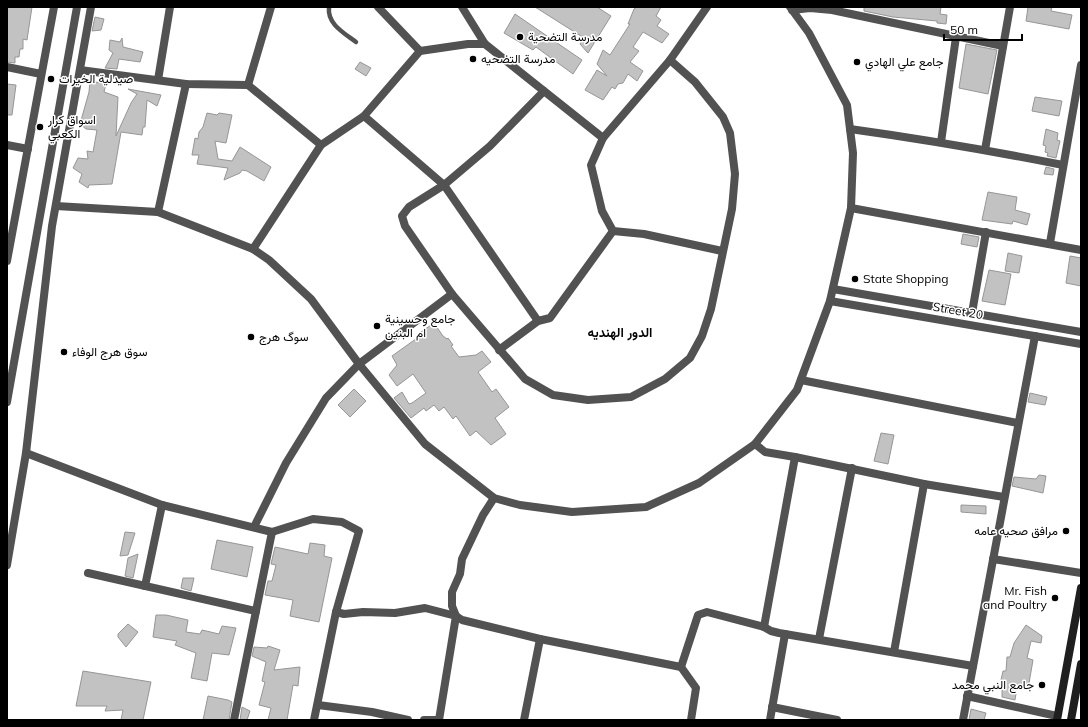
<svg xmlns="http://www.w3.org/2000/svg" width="1088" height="727" viewBox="0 0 1088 727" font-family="Mulish,Vazirmatn,sans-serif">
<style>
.building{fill:#c2c2c2;stroke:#969696}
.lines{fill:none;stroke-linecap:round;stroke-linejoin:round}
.service{stroke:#525252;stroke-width:4.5}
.minor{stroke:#525252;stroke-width:8}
.secondary{stroke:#1f1f1f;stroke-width:8}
.poi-dot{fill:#000;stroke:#fff;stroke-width:1.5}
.labels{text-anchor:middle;stroke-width:3;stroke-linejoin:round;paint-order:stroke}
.poi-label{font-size:12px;fill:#000;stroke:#fff;text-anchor:start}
.street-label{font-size:12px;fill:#000;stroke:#fff}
.neighbourhood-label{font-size:13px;font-weight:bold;fill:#000;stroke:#fff}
</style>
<rect width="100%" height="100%" fill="#fff"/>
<!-- building -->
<g class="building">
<path d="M7,7H32L27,40L23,39V49H20L19,57H15V63L7,62Z"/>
<path d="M535,7H597L611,16L588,53L580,44L584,38Z"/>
<path d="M637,7H661L656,16L661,20L657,26L669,34L662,43L643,32L633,47L639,51L630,62L643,71L637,81L628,74L623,83L618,84L615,89L612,87L603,100L585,90L597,70L607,76L597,64L603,50L610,55L630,24H628L634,9Z"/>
<path d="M864,7H941L940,14L947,15L946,24L937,23V21L893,17L864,11Z"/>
<path d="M1028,7H1052L1051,11L1072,15L1069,29L1026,21Z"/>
<path d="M515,14L582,60L573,74L536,47L533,50L504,33Z"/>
<path d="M95,17L104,19L101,30L92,31Z"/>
<path d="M122,38L123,47L143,52L140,62L119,59L117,69L105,68L113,53L109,50L110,40L120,42Z"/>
<path d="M966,44L997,50L988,94L959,88Z"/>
<path d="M360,62L371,68L366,76L355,69Z"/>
<path d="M90,81L106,84L104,92L118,97L116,136L131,103L137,94L128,89L161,95L157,106L147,100L145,127H143L142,135L121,132L112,184L89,185L88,188L79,182L82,174L73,168L78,158L88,159L87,151L93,152L97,130L86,129L80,124L89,92Z"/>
<path d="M7,84L16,85L12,115H7Z"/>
<path d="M1035,97L1062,101L1059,116L1032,111Z"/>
<path d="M207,113L217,115L219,113L232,115L226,143L215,141L218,159L232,161L240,147L271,167L264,181L247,171L242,170L240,173L224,180L228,168L197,164L199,155H192L195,138L198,139L199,132L203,127Z"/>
<path d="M1046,129L1058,133L1057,140L1060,141L1056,158L1047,156L1048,153L1045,152L1046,146L1043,145Z"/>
<path d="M1046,167L1054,169L1053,175L1044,174Z"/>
<path d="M988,192L1017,197L1015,210L1030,214L1027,225L1013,221L1012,224L982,220Z"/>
<path d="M963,234L979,237L977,247L961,244Z"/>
<path d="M1008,253L1022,256L1019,273L1005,271Z"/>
<path d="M1070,256L1081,258V286L1066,283Z"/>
<path d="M989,270L1011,274L1005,305L982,301Z"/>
<path d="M434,323L443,336L447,339L448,338L453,345L451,346L459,357L476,355L482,351L491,362L478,372L492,392L496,389L509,407L495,418L506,434L491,445L476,431L470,436L456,416L453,419L444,407L439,411L434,405L426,411L424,408L411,418L394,398L402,392L409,404L412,403L426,393L413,374L397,386L389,375L397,365L392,356L420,336L418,334Z"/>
<path d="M354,389L366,401L350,417L338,405Z"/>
<path d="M1030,393L1047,397L1045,405L1028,402Z"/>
<path d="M881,433L894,435L888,464L874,461Z"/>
<path d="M1039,475L1046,476L1043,493L1012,486L1014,477L1036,479Z"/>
<path d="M961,505L986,506V514L961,512Z"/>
<path d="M125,532L135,533L128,555L120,556Z"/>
<path d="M217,540L253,547L247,577L211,569Z"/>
<path d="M310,543L325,545L324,556L332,558L319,622L290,616L293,600L265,595L268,581H272L276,565L271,564L275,547L308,554Z"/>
<path d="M138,554L133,578L125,576L128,558Z"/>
<path d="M183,578H194L191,591L181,588Z"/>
<path d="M156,615H166L188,620L186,632L200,634L202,630L219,634L222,626L236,628L229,655L212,653L207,681L191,678L196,653L175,645L177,641L153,637Z"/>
<path d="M128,624L138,632L126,647L118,637V634Z"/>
<path d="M1026,625L1042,636L1041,643L1031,641L1027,658L1033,660L1028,689L1017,687L1015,700L1002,697V689H999L1003,671H1006L1007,657H1010L1014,643Z"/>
<path d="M268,646L280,650L274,670L300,667L298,686L293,685L287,720H268L271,708L259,705L265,682L262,681L266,662L252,656L254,647L267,648Z"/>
<path d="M83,671L151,682L143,720H121L123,710L105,711L107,706H76Z"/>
<path d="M208,696L228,700L232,702L229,720H203Z"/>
<path d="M242,707L250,711L247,720H240Z"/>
<path d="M971,709L986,713L984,720H969Z"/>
</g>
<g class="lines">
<!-- service -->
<path class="service" d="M329,7C327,24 344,33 356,42"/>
<!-- minor -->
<g class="minor">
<path d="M378,7L420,51"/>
<path d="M462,7L485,44"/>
<path d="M707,7L670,60L603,138L591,165L602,211L613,231L644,234L722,251"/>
<path d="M792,10L810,8L832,10L1003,46"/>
<path d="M7,67L41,74"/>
<path d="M80,70L186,84L248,85L321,145"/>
<path d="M158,80L170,7"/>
<path d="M248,85L271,7"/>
<path d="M544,91L490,146L444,185L409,207L402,216L405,226L452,294L525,379L553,395L588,400L631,397L665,379L690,358L702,336L711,309L732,209L735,174L730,133L723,117L695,82L670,60"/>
<path d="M364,116L444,185L538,321"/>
<path d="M850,129C922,139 992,151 1063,165"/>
<path d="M941,142L956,37"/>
<path d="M7,145L28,149"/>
<path d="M985,150L1010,7"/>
<path d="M56,206L158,212L253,249L269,260L311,299L359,364L425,444L494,498L520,505L572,512L646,507L699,483L755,444L797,390L830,301L851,208L853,153L847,105L809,33L790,7"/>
<path d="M851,208L1081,250"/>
<path d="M158,212L186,84"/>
<path d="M1050,243L1081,65"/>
<path d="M253,249L321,145L364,116L420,51L468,44H485L603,138"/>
<path d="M7,261L54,7"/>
<path d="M833,289L1081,332"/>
<path d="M830,301L1081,344"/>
<path d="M972,313L986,232"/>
<path d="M499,350L538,321L550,318L613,231"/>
<path d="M801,380L1018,423"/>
<path d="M7,402L77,7"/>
<path d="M755,444L765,452L795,457L924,484L1004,497"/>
<path d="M26,453L162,505L272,532L313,519L342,522L359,531L336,612L314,720"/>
<path d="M494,498L483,515L462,559L460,574L452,592V606L456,616L462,620L540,639L681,667L696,688L691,720"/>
<path d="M254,527L286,463L326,398L359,364L452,294"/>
<path d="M993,559L1081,573"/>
<path d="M7,565L26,453L52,226L91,7"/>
<path d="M88,573L256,611"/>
<path d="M145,586L162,505"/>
<path d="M336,612L344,614L363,612L395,613L425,608L456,616L439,720"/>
<path d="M764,627L795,457"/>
<path d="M819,639L852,468"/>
<path d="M894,652L924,484"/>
<path d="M681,667L698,615L707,612L764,627L771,631L779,633L973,666"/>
<path d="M967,696L1057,716"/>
<path d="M318,705L372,712L408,720"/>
<path d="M772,707L837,720"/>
<path d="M234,720L272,532"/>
<path d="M424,720H439"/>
<path d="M524,720L540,639"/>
<path d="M770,720L785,634"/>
<path d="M963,720L1035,336"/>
</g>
<!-- secondary -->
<g class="secondary">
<path d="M1057,720L1081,588"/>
<path d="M1071,720L1081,664"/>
</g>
</g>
<!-- markers -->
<g class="poi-dot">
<circle cx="520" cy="37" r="4"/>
<circle cx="473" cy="59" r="4"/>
<circle cx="857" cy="62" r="4"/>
<circle cx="51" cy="79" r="4"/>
<circle cx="40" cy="127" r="4"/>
<circle cx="855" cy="279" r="4"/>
<circle cx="377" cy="326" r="4"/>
<circle cx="251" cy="337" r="4"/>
<circle cx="64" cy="352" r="4"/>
<circle cx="1066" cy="531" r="4"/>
<circle cx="1055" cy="598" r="4"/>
<circle cx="1042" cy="685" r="4"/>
</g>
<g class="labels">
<!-- poi labels -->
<g class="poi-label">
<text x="528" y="41">مدرسة التضحية</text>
<text x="481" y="63">مدرسة التضحيه</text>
<text x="865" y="66">جامع علي الهادي</text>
<text x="59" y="83">صيدلية الخيرات</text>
<text x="48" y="124">اسواق كرار<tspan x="48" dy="14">الكعبي</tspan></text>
<text x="863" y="283">State Shopping</text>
<text x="385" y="323">جامع وحسينية<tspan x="385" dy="14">ام البنين</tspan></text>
<text x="259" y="341">سوگ هرج</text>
<text x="72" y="356">سوق هرج الوفاء</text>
<text x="1058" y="535" text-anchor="end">مرافق صحيه عامه</text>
<text x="1047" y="595" text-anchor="end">Mr. Fish<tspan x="1047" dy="14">and Poultry</tspan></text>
<text x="1034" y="689" text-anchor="end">جامع النبي محمد</text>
</g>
<!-- street labels -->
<g class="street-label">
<text transform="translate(958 311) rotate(10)" y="4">Street 20</text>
</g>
<!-- neighbourhood labels -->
<g class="neighbourhood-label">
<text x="620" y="337">الدور الهنديه</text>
</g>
</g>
<!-- border -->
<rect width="1088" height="727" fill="none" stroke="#000000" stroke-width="16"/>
<!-- scale -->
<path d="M944 34v6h78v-6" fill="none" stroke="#000000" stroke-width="2"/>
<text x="950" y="34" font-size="12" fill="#000000" stroke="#ffffff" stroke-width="3" paint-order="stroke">50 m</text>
</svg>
